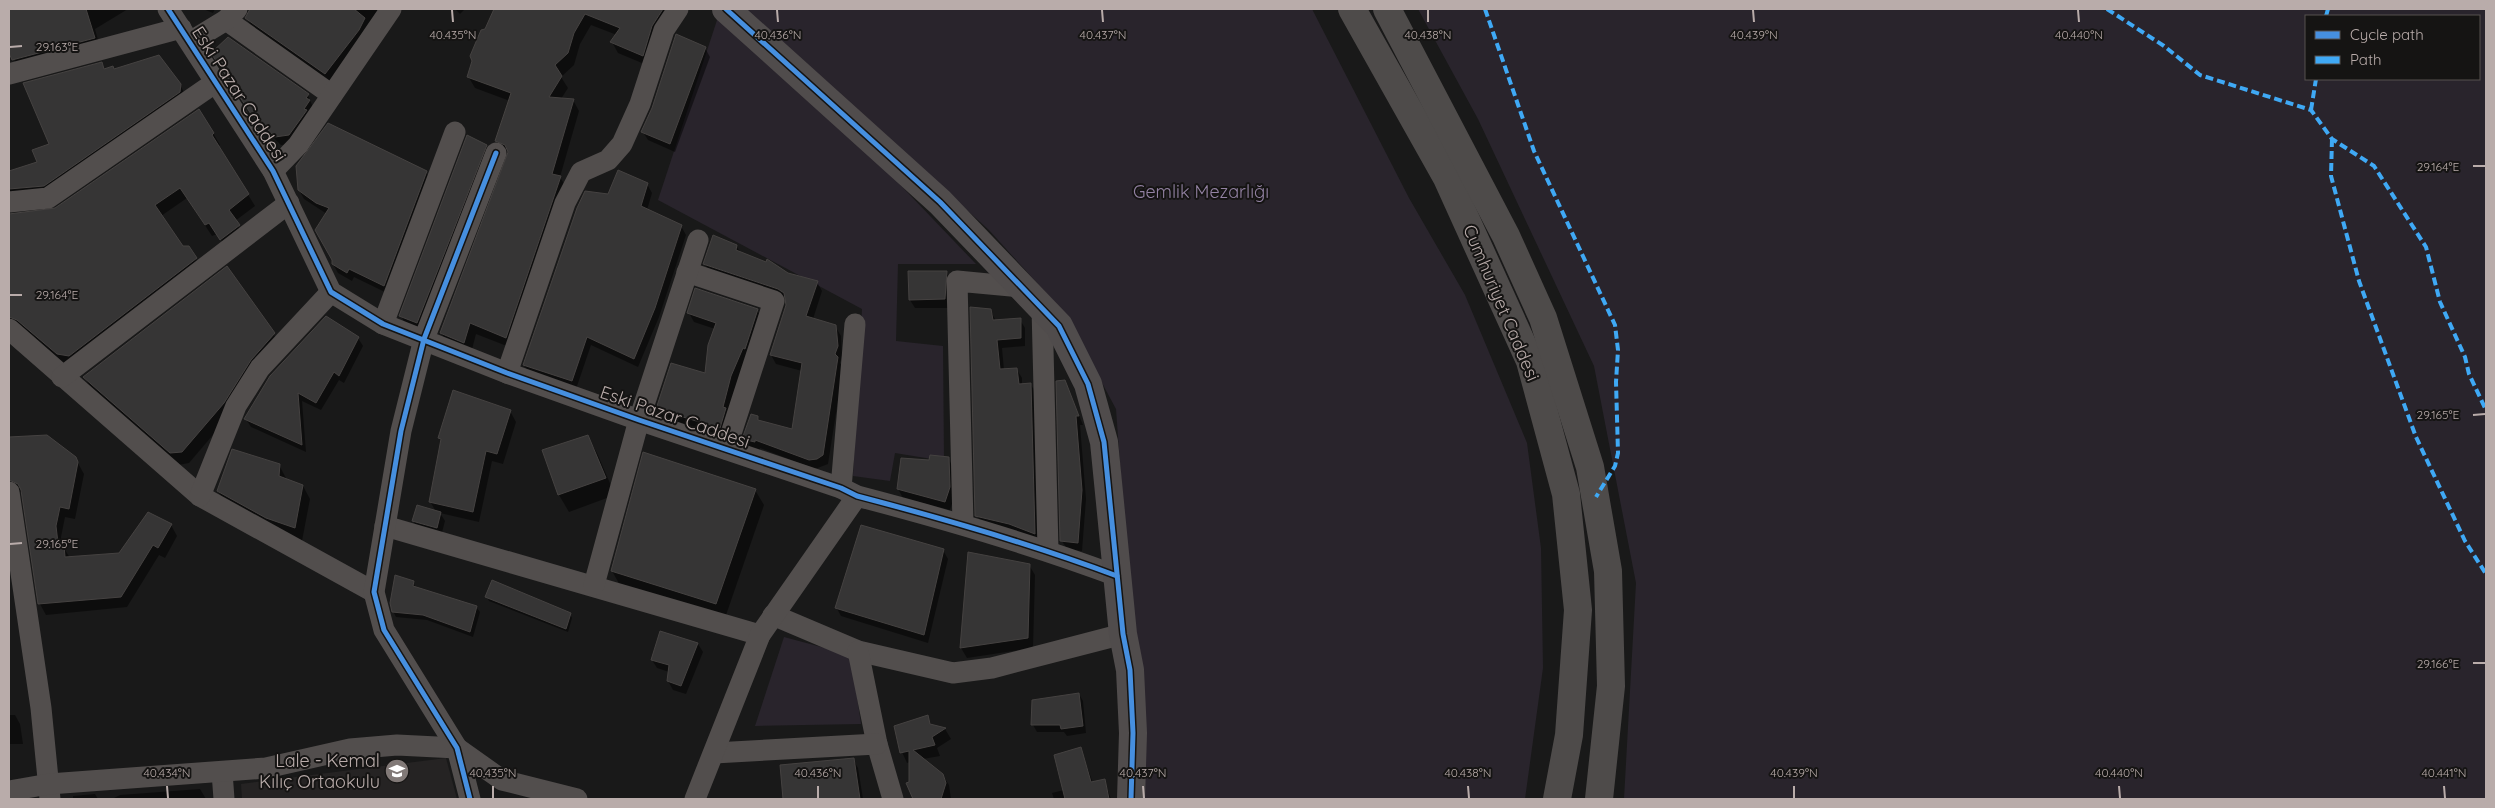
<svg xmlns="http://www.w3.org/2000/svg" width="2495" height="808" viewBox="0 0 2495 808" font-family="Quicksand,sans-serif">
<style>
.built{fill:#252323}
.green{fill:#29242c;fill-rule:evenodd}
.shadow{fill:#0007}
.building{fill:#363535;stroke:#454241}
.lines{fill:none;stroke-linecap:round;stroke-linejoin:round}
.street{stroke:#524e4d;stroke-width:21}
.secondary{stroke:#504c4c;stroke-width:28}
.primary{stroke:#4e4b4a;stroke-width:28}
.quiet{stroke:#3fa9f5;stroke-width:4;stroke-dasharray:8 4;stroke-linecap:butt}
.cycleway-casing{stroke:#151413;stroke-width:8}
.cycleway{stroke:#468fdf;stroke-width:5}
.ticks{fill:none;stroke:#b9acaa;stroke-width:2}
.labels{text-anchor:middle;stroke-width:4;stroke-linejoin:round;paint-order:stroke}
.street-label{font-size:18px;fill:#b9acaa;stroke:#151413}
.park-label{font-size:18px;fill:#9382a3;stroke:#151413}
.poi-label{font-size:18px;fill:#b9acaa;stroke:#151413;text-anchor:end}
.ticks-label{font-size:12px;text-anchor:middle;fill:#b9acaa;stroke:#151413;stroke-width:4;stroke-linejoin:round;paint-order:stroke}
</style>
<rect width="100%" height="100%" fill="#191919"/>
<!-- built -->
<path class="built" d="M446,758L457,799H242L241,784Z"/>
<!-- green -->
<g class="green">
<path d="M745,9H1312L1409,198L1465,295L1527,443L1541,548L1543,668L1525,799H1139L1129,585L1116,409L1065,314L989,230Z"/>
<path d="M1418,9H2486V799H1624L1636,583L1594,366L1478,119ZM2306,16H2479V79H2306Z"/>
<path d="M719,14L865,148L976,264H898L896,341L943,346L944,461L895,453L890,481L853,476L862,309L658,200Z"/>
<path d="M784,637L851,655L861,724L755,726Z"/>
</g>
<!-- shadow -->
<g class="shadow">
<path d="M9,9H128L95,29L101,51L21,72L9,50Z"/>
<path d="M203,9H215L213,13Z"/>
<path d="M252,9H389L331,85L253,30L247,18Z"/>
<path d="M455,9H465L460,14Z"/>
<path d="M503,9H675L649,66L618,53L612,42L617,35L591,25L580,44L574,65L561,77L568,88L561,99L573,100L579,111L560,177L567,189L512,348L476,334L471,353L448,344L441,333L509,154L503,152L496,141L510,101L475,88L468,76L505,20Z"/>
<path d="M228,38L308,95L314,110L294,144L281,145L258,123L218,62L213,53Z"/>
<path d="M705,48L710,57L675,152L648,140L643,132Z"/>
<path d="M102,63L105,70L180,85L186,96L50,197L9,203V173L39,162Z"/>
<path d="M213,133L220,145L218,146L255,206L235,221L245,237L228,250L217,234L212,236L187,198L161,216L182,247L196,259L202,270L65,366L9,323V215L56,209Z"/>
<path d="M486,146L491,155L421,331L406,325L401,316Z"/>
<path d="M426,172L431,181L389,294L354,277L352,281L338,273L333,264L327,214L304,199L299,190Z"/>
<path d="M647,184L652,193L647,210L681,226L686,235L659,317L638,367L591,345L576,389L529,374L524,365L609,196Z"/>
<path d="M736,246L741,253L788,274L817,282L822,291L813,319L835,326L841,336L842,356L840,363L843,368L828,464L815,469L760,448V451L749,448L744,439L758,417L760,422L793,430L802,371L776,364L771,355L787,305L786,300L710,274L705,264Z"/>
<path d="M227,268L281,345L230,415L189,463L178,465L91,388L84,377Z"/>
<path d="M946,272L951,281L949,308H915L910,300Z"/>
<path d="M757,310L762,319L724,436L662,417L657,408L706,374L715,329L694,322L689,313Z"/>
<path d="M990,310L996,321L1020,320L1025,328V346L1002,348L1004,370H1017L1022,378V385H1031L1036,393L1039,542L982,524L977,515Z"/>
<path d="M358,338L363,346L344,383L339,380L321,410L302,401L306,452L251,427L246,419Z"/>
<path d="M1065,381L1083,425H1080L1086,499L1082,551L1067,549L1062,541Z"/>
<path d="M510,411L516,422L503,464L492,461L479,522L440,513L445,521L441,536L418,529L413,521L436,512L430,501L442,442L439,438Z"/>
<path d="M46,436L75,458L84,474L75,519L65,517L61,537L62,545L70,558L120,554L171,525L177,536L165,558L159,555L127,607L46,615L40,604L23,493L13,490L9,492V439Z"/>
<path d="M587,436L597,453L615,495L569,512L559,495Z"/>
<path d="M948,458L953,467L954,497L950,510L903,498L898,489L930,461Z"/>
<path d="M279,465L287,480L303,486L310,499L302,541L226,504L218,491Z"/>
<path d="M755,490L764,505L725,618L621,587L612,571Z"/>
<path d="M943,550L948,559L928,643L841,616L836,607Z"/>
<path d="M969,553L1029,565L1035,575L1033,648L967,658L961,648Z"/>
<path d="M413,582L416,588L476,607L480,612L473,637L427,620L396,617L393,611Z"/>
<path d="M487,597L570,614L572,618L568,632L489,601Z"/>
<path d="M698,644L703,652L686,694L673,690L668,681L669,672L657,668L652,660Z"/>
<path d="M1079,694L1083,701L1086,733L1067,736L1064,732H1037L1033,725Z"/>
<path d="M9,715H15L20,724L23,744H9Z"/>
<path d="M927,717L932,726L945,729L951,739L937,748L940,756L923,759L942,774L949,785L951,799H914L908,784L910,783V762L907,763L902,752Z"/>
<path d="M1080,748L1093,783L1104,780L1111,799H1054L1052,793L1064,790Z"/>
<path d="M853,759L858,768L863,799H784L781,766Z"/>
<path d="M200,789L206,799H112L120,795Z"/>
<path d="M95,794L98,799H73V796Z"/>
</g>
<!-- building -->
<g class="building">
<path d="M9,9H86L95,38L12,60L9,53Z"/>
<path d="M250,9H354L365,18L359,30L325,74L245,18Z"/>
<path d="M494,9H663L652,26L643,56L610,42L620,28L585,14L574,33L568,53L555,65L562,76L549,97L574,99L552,174L561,176L506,338L470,323L464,343L440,333L508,152L505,145L495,141L511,93L467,77L472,61L470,56L481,30L485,29Z"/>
<path d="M676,34L706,47L670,144L641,132L652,108Z"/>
<path d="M228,37L309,94L306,98L310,100L304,109L307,110L289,135L275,137L251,114L211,53Z"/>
<path d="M159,55L181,84L180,92L44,186L9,189V171L37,162L32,150L49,144L23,83L102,62L104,69L113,66L114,69Z"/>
<path d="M199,109L214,133L212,135L249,194L229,210L240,225L220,240L209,223L205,225L180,188L155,205L183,246H189L197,258L69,356L57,354L17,320L9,317V214L55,208Z"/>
<path d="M328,123L427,171L384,286L349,269L347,273L332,264V260L315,230L329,208L316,203L298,190L296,166Z"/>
<path d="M467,135L487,145L417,323L399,316Z"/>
<path d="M618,170L648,183L641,206L682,225L655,308L634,359L587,337L572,381L523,365L577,208L585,191L608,194Z"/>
<path d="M713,235L737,245L736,250L766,262L767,259L788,273L818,281L806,316L836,325L838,346L835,354L838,357L823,455L817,459L809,460L755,440V442L742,439L751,414L758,416V420L792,429L802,363L770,355L786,305L784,293L778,289L703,264Z"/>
<path d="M227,266L275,333L251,360L224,403L182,452L170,453L83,377Z"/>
<path d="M908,271H947L945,299L909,300Z"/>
<path d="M695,288L758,309L745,349L743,348L731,376L723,407L726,408L720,428L656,409L671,363L705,373L708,345L716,323L687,313Z"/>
<path d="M970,307L991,309L993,320L1021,318V338L997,340L1000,369L1017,368L1019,384L1031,383L1035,534L1009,524L975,516Z"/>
<path d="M326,316L359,337L339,376L334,372L316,403L298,393L302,445L244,419L270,376Z"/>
<path d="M1065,380L1079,416H1076L1082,490L1078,543L1060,541L1056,381Z"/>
<path d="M453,390L511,410L497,454L486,451L473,512L429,502L441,439L438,438Z"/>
<path d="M47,435L76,457L78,462L69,509L60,507L56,526L58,543L64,545L65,557L119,553L148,512L172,524L158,548L153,545L121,597L38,604L21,490L18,484L9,480V437Z"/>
<path d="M588,435L606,478L558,495L542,450Z"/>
<path d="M232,449L280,464L279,476L303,485L295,528L266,518L217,491Z"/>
<path d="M643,452L756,489L716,604L611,571Z"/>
<path d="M930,455L949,457L950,487L945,502L897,489L901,458L929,460Z"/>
<path d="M417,505L441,512L437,528L412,521Z"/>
<path d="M861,525L944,549L924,635L835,608Z"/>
<path d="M968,552L1030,564L1028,638L960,648Z"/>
<path d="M395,575L414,581L413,586L477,606L470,632L423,615L392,612L390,603Z"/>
<path d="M492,580L571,613L566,629L485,597Z"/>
<path d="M660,631L698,643L681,686L667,681L669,665L651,660Z"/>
<path d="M1079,693L1083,726L1061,729L1060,725H1031L1032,700Z"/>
<path d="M928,715L930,724L946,728L932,737L935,745L913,750L943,774L946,783L941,799H913L906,783L909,782V751L900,753L894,726Z"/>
<path d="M1081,747L1091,782L1105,779L1109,799H1065L1054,755Z"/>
<path d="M854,758L860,799H783L780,765Z"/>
</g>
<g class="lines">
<!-- street -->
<g class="street">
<path d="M168,9L273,171L331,292L383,324L507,373L639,420L841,488L857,496C945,519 1032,544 1117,576"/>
<path d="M226,20L332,95"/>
<path d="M190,42L226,20L237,9"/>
<path d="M9,74L181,28"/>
<path d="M273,171L298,145L391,9"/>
<path d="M9,202L48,198L216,82"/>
<path d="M687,272L774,301L726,449"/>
<path d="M1042,308L1048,550"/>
<path d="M383,324L455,132"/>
<path d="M9,329L200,496L374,592"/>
<path d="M507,373L565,203L581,172L608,160L622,144L640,104L664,30L678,9"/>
<path d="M62,377L289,203"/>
<path d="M841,488L855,324"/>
<path d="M9,492L41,708L50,799"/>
<path d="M200,496L236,406L260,368L331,292"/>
<path d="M963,524L957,281L1021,287"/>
<path d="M385,526L760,635"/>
<path d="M594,585L639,420L698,240"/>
<path d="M773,615L858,651L953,673L992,668L1123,634"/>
<path d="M858,651L877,744L893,799"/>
<path d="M714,753L877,744"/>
<path d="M222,772L224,799"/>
<path d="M9,791L49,784L266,768L350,749L397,745L457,748L502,780L577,799"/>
<path d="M470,799L457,748L384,630L374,592L401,431L424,339L496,153"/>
<path d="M695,799L760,635L857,496"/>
</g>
<!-- secondary -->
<path class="secondary" d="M726,9L940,202L1059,326L1088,384L1104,442L1123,634L1130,670L1133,733L1131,799"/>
<!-- primary -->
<g class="primary">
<path d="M1352,9L1447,178L1530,361L1566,494L1578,610L1569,735L1557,799"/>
<path d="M1387,9L1506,236L1543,318L1590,467L1608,571L1611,686L1599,799"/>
</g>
<!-- quiet -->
<g class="quiet">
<path d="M1485,9L1534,151L1615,325L1618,350L1616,382L1618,453L1615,466L1596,497"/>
<path d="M2107,9L2164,46L2200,75L2311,110L2332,139L2374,166L2426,247L2440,302L2465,357L2469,374L2486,410"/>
<path d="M2326,16L2328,9"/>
<path d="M2311,110L2316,79"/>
<path d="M2332,139L2331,176L2359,281L2416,437L2465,541L2486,574"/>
</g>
<!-- cycleway casing -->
<g class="cycleway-casing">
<g id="cycleway">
<path d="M168,9L273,171L331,292L383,324L507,373L639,420L841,488L857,496C945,519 1032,544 1117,576"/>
<path d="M726,9L940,202L1059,326L1088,384L1104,442L1123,634L1130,670L1133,733L1131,799"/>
<path d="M470,799L457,748L384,630L374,592L401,431L424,339L496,153"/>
</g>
</g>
<!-- cycleway -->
<use href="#cycleway" class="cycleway"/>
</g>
<!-- ticks -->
<path class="ticks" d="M452,10L453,22M777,10L778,22M1102,10L1103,22M1428,10V22M1753,10L1754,22M2078,10L2079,22M10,47L22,46M2473,166H2485M10,295H22M2473,415L2485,414M10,544L22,543M2473,663H2485M167,786L168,798M493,786V798M818,786V798M1143,786L1144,798M1468,786L1469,798M1794,786V798M2119,786L2120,798M2444,786L2445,798"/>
<!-- icons -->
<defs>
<g id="school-disc" transform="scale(1.25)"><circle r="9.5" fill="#817977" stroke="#151413"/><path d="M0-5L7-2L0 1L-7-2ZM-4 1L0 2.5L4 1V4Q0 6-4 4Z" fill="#fff"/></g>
</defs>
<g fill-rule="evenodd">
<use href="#school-disc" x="397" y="771"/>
</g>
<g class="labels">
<!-- street labels -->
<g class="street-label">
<text transform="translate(239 94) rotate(57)" y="6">Eski Pazar Caddesi</text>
<text transform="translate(1501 303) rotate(67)" y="6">Cumhuriyet Caddesi</text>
<text transform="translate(675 417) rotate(19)" y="6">Eski Pazar Caddesi</text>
</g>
<!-- park labels -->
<g class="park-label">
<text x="1201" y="198">Gemlik Mezarlığı</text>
</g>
<!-- poi labels -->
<g class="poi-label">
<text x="380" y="767">Lale - Kemal<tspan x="380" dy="21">Kılıç Ortaokulu</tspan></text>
</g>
</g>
<g class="ticks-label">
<text x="453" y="39">40.435°N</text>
<text x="778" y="39">40.436°N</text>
<text x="1103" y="39">40.437°N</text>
<text x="1428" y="39">40.438°N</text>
<text x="1754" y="39">40.439°N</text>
<text x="2079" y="39">40.440°N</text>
<text x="57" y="51">29.163°E</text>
<text x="2438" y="171">29.164°E</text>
<text x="57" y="299">29.164°E</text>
<text x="2438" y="419">29.165°E</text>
<text x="57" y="548">29.165°E</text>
<text x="2438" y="668">29.166°E</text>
<text x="167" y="777">40.434°N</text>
<text x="493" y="777">40.435°N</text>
<text x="818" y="777">40.436°N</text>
<text x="1143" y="777">40.437°N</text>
<text x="1468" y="777">40.438°N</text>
<text x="1794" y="777">40.439°N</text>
<text x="2119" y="777">40.440°N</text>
<text x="2444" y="777">40.441°N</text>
</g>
<!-- border -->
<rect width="2495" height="808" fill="none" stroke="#b9acaa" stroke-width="20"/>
<!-- legend -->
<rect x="2305" y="15" width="175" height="65" fill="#151413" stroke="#57514f"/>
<rect x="2315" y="31" width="25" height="8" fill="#468fdf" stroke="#57514f"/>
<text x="2350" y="40" font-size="15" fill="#b9acaa">Cycle path</text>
<rect x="2315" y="56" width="25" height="8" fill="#3fa9f5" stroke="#57514f"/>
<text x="2350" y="65" font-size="15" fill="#b9acaa">Path</text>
</svg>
